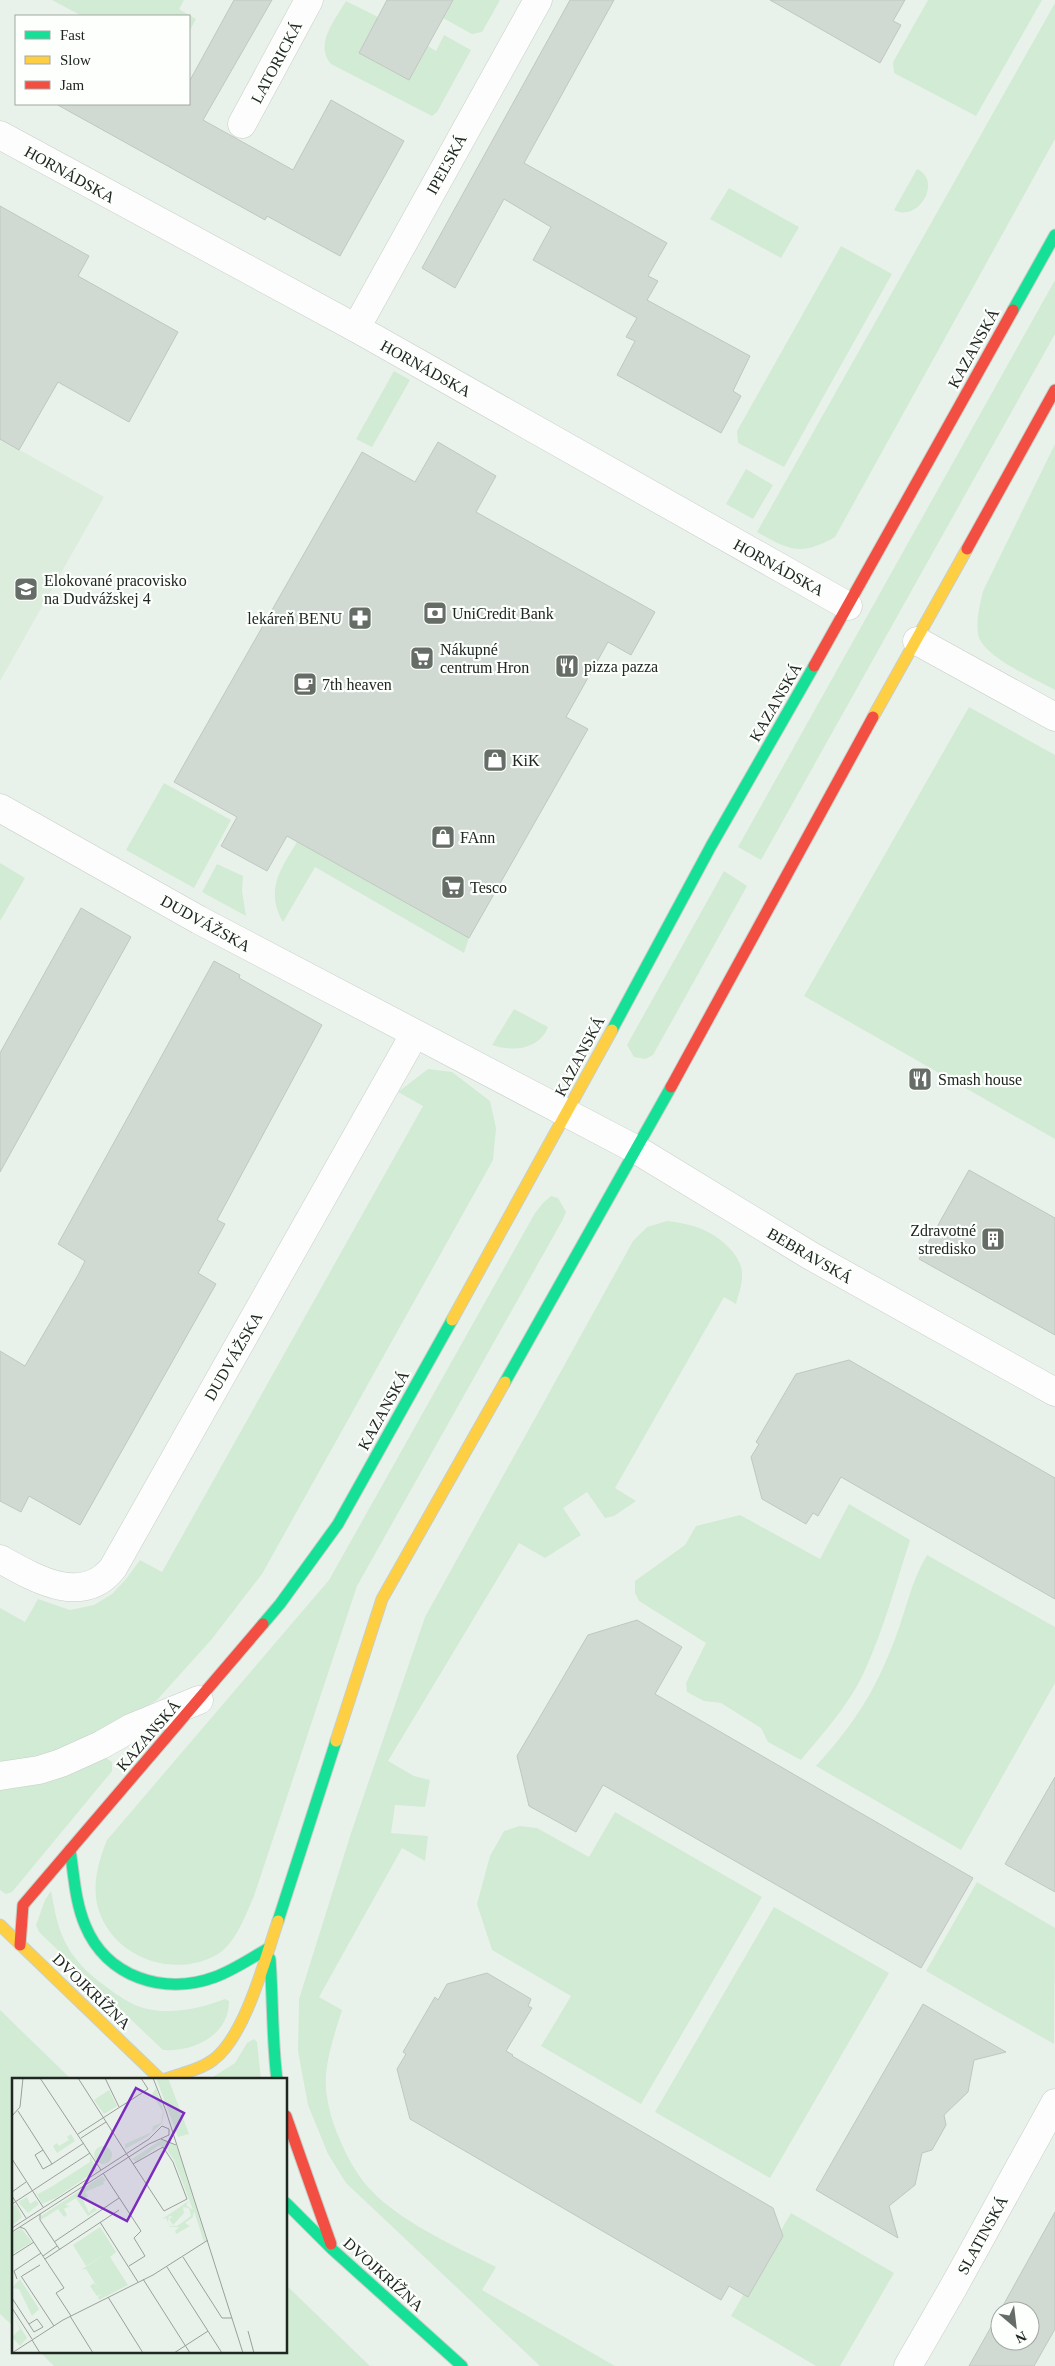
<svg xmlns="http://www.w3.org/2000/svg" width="1055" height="2366" viewBox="0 0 1055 2366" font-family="Georgia,serif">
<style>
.built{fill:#dcecdd}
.green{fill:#d2ebd4}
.building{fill:#d1d9d3;stroke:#c0c7c1}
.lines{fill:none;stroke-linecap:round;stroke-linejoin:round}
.street-casing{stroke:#c7cfc8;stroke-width:29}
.fast-casing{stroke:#c7cfc8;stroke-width:13}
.slow-casing{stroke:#c7cfc8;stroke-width:13}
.jam-casing{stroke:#c7cfc8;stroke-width:13}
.street{stroke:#fcfdfc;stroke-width:28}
.fast{stroke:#16e098;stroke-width:11}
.slow{stroke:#ffcf43;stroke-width:11}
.jam{stroke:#f24e42;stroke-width:11}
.labels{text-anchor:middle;stroke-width:4.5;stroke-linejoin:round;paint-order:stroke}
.street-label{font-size:16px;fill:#202621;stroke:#fcfffc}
.poi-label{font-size:16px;fill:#202621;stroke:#fcfffc;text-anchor:start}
.inset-road{fill:none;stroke:#99a09a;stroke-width:1}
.view{fill:#7b2cbf;fill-opacity:0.15;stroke:#7b2cbf;stroke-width:2.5}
.inset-edge{fill:none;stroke:#202621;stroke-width:2.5}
</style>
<rect width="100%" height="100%" fill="#e9f2ea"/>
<!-- built -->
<path class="built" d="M0,439L104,497L0,681Z"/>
<!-- green -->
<g class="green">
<path d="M52,0H184L179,9L196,19L189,32V16H82Z"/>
<path d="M453,0H500L482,32L472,34L443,18Z"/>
<path d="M928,0H1042L976,116L894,73L893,62Z"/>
<path d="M346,1L378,17L359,53L409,80L428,46L436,51L444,35L471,50L437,112L432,116L331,64C314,44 335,20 346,1Z"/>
<path d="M1055,3V139L835,537C801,556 790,551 757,532Z"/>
<path d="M917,169C943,181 918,223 894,210Z"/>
<path d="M729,188L799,227L781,258L710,219Z"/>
<path d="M841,246L892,274L784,467L738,443L737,431Z"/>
<path d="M1055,280V334L761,860L738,847Z"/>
<path d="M394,371L410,380L372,447L356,439Z"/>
<path d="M1055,444V690C1036,679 982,657 978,634C976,619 980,605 983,591Z"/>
<path d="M746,469L773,485L753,519L726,504Z"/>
<path d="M969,707L1055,755V1139L804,996Z"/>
<path d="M164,783L231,820L194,888L126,850Z"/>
<path d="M297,842L469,938L464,953L315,867L283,922C265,890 280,870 297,842Z"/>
<path d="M0,863L25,878L0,921Z"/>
<path d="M217,864L243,876L242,891L246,916L202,892Z"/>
<path d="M724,871L747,886L653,1055L645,1059L634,1057L627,1045Z"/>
<path d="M514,1009L548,1027C539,1050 512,1052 492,1045Z"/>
<path d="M428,1069L452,1072L490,1101L496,1128L493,1160L262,1574L211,1640L157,1700L90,1740L13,1763H0V1608L25,1622L38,1599L70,1610L94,1605L112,1594L126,1579L140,1560L162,1572L423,1106L398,1092Z"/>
<path d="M551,1196L558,1198L566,1212L562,1221L357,1586L254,1896C246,1914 236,1943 218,1954C176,1979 115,1959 99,1911C91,1887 98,1862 107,1840L329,1580L535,1213L543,1203Z"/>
<path d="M667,1221C694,1224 715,1231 733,1252C738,1259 743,1267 742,1277C742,1286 738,1295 736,1304L724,1297L615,1488L636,1501L614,1516L605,1518L587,1492L563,1508L581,1535L545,1558L519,1543L388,1761L414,1776L430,1780L425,1807L395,1805L391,1833L428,1836L425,1861L402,1848L319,1997L342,2010C336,2029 330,2047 327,2066C323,2088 329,2112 337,2133C343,2147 349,2161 358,2174C384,2215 453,2245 496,2267L482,2290L615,2366H540L346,2183L328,2154L308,2105L298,2051L299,1999L351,1833L425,1617L633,1241L647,1227Z"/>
<path d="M849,1504L910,1540C896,1584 884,1628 865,1670C850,1704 824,1732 801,1760L768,1742L761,1728L721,1703L704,1701L687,1692L686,1683L706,1643L639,1601L635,1593V1581L685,1545L696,1526L740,1515L820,1559Z"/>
<path d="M927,1555L1055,1627V1683L961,1850L816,1766C853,1725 873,1695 893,1644C905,1615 910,1583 927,1555Z"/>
<path d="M105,1757L112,1762V1771L12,1892L6,1894L0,1890V1790C41,1786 69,1776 105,1757Z"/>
<path d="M615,1812L762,1897L641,2104L541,2046L571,1996L492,1950L477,1904L490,1856L504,1831L520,1826L537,1828L589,1857Z"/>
<path d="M977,1882L1055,1928L1054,2044L926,1971Z"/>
<path d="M51,1891C54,1906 56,1921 62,1935C69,1953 82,1968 97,1980C109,1989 122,1999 135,2005C163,2017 199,2009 225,1999L229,2001C229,2036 193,2052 163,2050L39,1932L36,1925L45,1900Z"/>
<path d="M774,1907L889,1973L770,2178L655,2112Z"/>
<path d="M0,2010L72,2080H14V2327L0,2314Z"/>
<path d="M254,2039L257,2042L261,2080H208L235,2063L247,2043Z"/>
<path d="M791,2213L894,2273L840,2366H816L731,2316Z"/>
<path d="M286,2285L370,2366H54L40,2352H286Z"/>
</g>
<!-- building -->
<g class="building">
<path d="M234,0H272L203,120L293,170L331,100L404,141L340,256L267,216L265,220L56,104H189V82Z"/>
<path d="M387,0H453L409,80L359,53Z"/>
<path d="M570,0H614L524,163L667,243L648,276L658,281L647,300L750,356L733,391L741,396L721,433L617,375L635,341L626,337L637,318L533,260L551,227L504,199L455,288L422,268Z"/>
<path d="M770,0H905L893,21L901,25L880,63Z"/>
<path d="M0,206L89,256L78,276L178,332L129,422L58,382L19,450L0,439Z"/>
<path d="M438,442L496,476L476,512L655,612L631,655L608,642L566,717L588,729L469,938L287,836L267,871L221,846L237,817L174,782L362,452L415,482Z"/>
<path d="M81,908L131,937L0,1172V1053Z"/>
<path d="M214,961L240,975L239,978L322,1025L217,1220L225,1224L198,1273L216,1284L80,1525L29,1496L21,1512L0,1501V1351L25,1366L78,1275L85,1261L58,1244Z"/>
<path d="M969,1170L1055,1218V1335L919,1259Z"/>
<path d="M849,1360L1055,1478V1599L841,1477L818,1516L813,1513L806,1524L762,1499L751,1457L759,1444L756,1442L796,1374Z"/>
<path d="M637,1620L682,1647L655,1694L973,1878L921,1968L603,1785L576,1832L529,1806L517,1756L588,1635Z"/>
<path d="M1055,1777V1892L1005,1864Z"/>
<path d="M487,1973L531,1999L528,2006L532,2008L506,2051L513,2055L512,2056L773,2208L783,2236L748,2297L729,2286L721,2300L410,2119L397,2069L406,2054L403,2052L435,1997L438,2000L447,1984Z"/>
<path d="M923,2004L1006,2052L974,2060L968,2092L944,2115L946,2125L932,2150L922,2153L915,2185L889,2206L898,2238L816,2190Z"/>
<path d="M1055,2212V2329L1034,2366H969L1000,2311V2341H1030V2311H1000Z"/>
</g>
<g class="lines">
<!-- street casing -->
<g class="street-casing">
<g id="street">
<path d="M242,124L309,0"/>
<path d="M0,135L356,328L848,606"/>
<path d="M356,328L538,0"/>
<path d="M917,641L1055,717"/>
<path d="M0,808L199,920L637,1150L811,1256L1055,1392"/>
<path d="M0,1559C34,1578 82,1607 113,1568L414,1035"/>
<path d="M0,1776L39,1770L61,1763L101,1745L131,1728L199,1700"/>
<path d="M908,2366L953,2288L1055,2103"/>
</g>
</g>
<!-- fast casing -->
<g class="fast-casing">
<g id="fast">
<path d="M1013,310L1055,235"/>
<path d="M612,1030L711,846L814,666"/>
<path d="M505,1382L671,1087"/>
<path d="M263,1624L280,1604L338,1524L452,1320"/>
<path d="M70,1850C74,1875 75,1901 85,1925C106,1977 164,1996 215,1977C234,1970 251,1958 269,1948"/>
<path d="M278,1921L336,1741"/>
<path d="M270,1959C273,2000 272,2040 277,2080"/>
<path d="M286,2203L333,2250L462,2366"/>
</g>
</g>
<!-- slow casing -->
<g class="slow-casing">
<g id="slow">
<path d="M873,717L967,549"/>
<path d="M452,1320L612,1030"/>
<path d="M336,1741L382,1599L505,1382"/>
<path d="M0,1925L161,2080"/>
<path d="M163,2080C179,2074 200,2070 213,2060C245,2037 265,1959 278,1921"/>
</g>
</g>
<!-- jam casing -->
<g class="jam-casing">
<g id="jam">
<path d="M967,549L1055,390"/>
<path d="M814,666L1013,310"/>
<path d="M671,1087L873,717"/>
<path d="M20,1945L23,1905L263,1624"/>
<path d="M286,2116L331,2244"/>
</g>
</g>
<!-- street -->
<use href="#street" class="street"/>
<!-- fast -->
<use href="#fast" class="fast"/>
<!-- slow -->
<use href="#slow" class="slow"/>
<!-- jam -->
<use href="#jam" class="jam"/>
</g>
<!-- icons -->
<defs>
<g id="school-square" transform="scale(1.25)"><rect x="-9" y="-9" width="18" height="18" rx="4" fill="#666d67" stroke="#fcfffc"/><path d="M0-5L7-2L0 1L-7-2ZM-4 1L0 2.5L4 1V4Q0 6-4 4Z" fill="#fff"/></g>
<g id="bank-square" transform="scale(1.25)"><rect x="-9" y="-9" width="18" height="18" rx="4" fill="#666d67" stroke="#fcfffc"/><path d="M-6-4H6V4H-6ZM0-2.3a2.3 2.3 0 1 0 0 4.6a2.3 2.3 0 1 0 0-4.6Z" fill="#fff"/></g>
<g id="pharmacy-square" transform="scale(1.25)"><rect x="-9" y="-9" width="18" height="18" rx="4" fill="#666d67" stroke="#fcfffc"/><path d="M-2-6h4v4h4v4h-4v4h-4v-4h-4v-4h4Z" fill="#fff"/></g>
<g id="supermarket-square" transform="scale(1.25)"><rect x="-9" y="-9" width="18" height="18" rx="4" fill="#666d67" stroke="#fcfffc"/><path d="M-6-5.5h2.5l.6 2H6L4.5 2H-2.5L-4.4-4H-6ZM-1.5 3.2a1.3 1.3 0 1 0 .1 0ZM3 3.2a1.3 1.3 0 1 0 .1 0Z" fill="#fff"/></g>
<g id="restaurant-square" transform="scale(1.25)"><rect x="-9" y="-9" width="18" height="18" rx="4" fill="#666d67" stroke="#fcfffc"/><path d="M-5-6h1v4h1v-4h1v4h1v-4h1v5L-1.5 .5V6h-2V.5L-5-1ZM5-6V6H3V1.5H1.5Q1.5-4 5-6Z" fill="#fff"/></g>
<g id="cafe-square" transform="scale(1.25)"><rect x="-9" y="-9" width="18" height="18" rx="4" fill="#666d67" stroke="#fcfffc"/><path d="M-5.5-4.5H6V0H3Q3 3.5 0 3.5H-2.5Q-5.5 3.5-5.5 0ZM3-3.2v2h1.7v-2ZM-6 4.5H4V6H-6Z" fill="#fff"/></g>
<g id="shop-square" transform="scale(1.25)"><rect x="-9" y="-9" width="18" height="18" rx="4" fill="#666d67" stroke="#fcfffc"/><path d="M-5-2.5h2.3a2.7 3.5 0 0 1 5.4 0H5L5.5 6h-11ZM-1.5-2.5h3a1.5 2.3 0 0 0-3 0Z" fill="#fff"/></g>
<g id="building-square" transform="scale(1.25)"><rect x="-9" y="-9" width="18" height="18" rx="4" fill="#666d67" stroke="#fcfffc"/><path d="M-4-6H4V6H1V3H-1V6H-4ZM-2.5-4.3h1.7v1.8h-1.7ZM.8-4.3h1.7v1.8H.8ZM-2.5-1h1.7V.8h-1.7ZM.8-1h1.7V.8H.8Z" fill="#fff"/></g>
</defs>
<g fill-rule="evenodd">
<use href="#school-square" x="26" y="589"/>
<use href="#bank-square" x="435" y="613"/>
<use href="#pharmacy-square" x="360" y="618"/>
<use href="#supermarket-square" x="422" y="658"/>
<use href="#restaurant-square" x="567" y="666"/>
<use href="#cafe-square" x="305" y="684"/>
<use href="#shop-square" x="495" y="760"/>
<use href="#shop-square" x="443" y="837"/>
<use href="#supermarket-square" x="453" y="887"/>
<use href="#restaurant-square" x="920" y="1079"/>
<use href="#building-square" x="993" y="1239"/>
</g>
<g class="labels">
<!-- street labels -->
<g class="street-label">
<text transform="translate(276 62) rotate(-62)" y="6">LATORICKÁ</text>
<text transform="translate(446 164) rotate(-61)" y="6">IPEĽSKÁ</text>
<text transform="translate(70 174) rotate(29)" y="6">HORNÁDSKA</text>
<text transform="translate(973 348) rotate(-61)" y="6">KAZANSKÁ</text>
<text transform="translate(426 368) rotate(29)" y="6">HORNÁDSKA</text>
<text transform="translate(779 567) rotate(29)" y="6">HORNÁDSKA</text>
<text transform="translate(775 702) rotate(-60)" y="6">KAZANSKÁ</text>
<text transform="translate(206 923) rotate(29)" y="6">DUDVÁŽSKA</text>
<text transform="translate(579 1056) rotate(-62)" y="6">KAZANSKÁ</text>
<text transform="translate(810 1255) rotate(30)" y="6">BEBRAVSKÁ</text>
<text transform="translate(233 1356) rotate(-60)" y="6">DUDVÁŽSKA</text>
<text transform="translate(383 1410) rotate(-61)" y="6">KAZANSKÁ</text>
<text transform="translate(148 1735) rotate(-49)" y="6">KAZANSKÁ</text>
<text transform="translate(92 1991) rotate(44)" y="6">DVOJKRÍŽNA</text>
<text transform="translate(982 2235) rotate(-61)" y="6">SLATINSKÁ</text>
<text transform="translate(384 2274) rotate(42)" y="6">DVOJKRÍŽNA</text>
</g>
<!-- poi labels -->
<g class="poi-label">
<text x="44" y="586">Elokované pracovisko<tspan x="44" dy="18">na Dudvážskej 4</tspan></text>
<text x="452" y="619">UniCredit Bank</text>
<text x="342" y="624" text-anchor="end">lekáreň BENU</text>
<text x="440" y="655">Nákupné<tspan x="440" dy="18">centrum Hron</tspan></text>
<text x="584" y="672">pizza pazza</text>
<text x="322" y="690">7th heaven</text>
<text x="512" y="766">KiK</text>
<text x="460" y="843">FAnn</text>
<text x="470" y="893">Tesco</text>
<text x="938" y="1085">Smash house</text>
<text x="976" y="1236" text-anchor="end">Zdravotné<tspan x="976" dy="18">stredisko</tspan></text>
</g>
</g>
<!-- overview -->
<g transform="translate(12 2078)">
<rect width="275" height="275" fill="#e9f2ea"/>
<path d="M144,0H156L177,56L166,59ZM144,10L152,35L150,45L135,59L113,71V66L140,54L141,48L149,45L151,34L140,16ZM97,12L105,28L92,36L82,22ZM59,56L63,63L45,75L41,68L45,65L47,68L57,62L55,59ZM149,62L157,63L165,69L194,162L192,164L182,133L181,139L173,145L178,148L164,156L163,153L167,149H158L154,140L150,141L177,123L174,127L181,132L162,82L153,69L146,68L124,84L120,81ZM171,129L177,130L179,138L165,148H158L156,144L157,138L161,139L157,141L161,147L172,135ZM82 77a9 9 0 1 1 18 0a9 9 0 1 1-18 0ZM78,78L85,92L44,120L30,126L23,112L26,116L39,109L78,84ZM90,98L94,103H91L92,106L73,114L76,118L71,122L77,135L82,129L85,132L76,138L64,120L53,127L58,128L52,131L55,137L52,139L46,131L29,142V138ZM15,119L18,126L24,122L27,126L16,135L6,124ZM4,126L10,139L0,148V129ZM88,149L104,174L98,179L116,207L87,222L86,219L90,216L85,218L78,208L82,205L86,210L74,191L69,192L96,174L74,188L61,167ZM9,150L20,164L0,176V155ZM8,201L27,231L20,238L7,211L0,210ZM3,241L15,260L8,268L0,259L8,251Z" fill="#d2ebd4" fill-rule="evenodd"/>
<path class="inset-road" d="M28,0L89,92M66,0L114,75L152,133L175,121L161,84L151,69L121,86M93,0L107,29M141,0L154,33L231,275M6,33L40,86L72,65M0,38L8,29L11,0M66,56L136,11L129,0M69,60L94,44M149,61L164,67M31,72L23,77L31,91L40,86M0,81L31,129M91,95L129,153L122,160L133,178L117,188M0,114L14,104M0,118L14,140M0,126L78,75M28,136V142L48,172M88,144L126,204M8,149L13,151L52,210L44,215L59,238M0,150L137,61L150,48L157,51V57L137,66L0,154M42,164L107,120M0,178L22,164M31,178L45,168M171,179L210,240H220M33,181L107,132M155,189L210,275M9,198L42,248M10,198L28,187M5,201L2,193L29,175M131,201L178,275M96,219L131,275M0,220L22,254L31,249L25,241L17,246M0,230L20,261M58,238L81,275M236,253L242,275M20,262L28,275M0,275L51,242L141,197L196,162M162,275L196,253"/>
<path class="view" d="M124,10L172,35L115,143L67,118Z"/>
<rect width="275" height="275" class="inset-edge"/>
</g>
<!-- legend -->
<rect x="15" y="15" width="175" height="90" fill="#fcfffc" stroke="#a4a8a4"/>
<rect x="25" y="31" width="25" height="8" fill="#16e098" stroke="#a4a8a4"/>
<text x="60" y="40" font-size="15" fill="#202621">Fast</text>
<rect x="25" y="56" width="25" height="8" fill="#ffcf43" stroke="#a4a8a4"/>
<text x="60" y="65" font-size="15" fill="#202621">Slow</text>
<rect x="25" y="81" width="25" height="8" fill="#f24e42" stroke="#a4a8a4"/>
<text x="60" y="90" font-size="15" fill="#202621">Jam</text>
<!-- north arrow -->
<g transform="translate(1015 2326) rotate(152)"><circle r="24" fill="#fcfffc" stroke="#a4a8a4"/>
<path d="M0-4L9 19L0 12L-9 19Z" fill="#666d67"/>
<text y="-8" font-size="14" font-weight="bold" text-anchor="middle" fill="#202621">N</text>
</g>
</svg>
